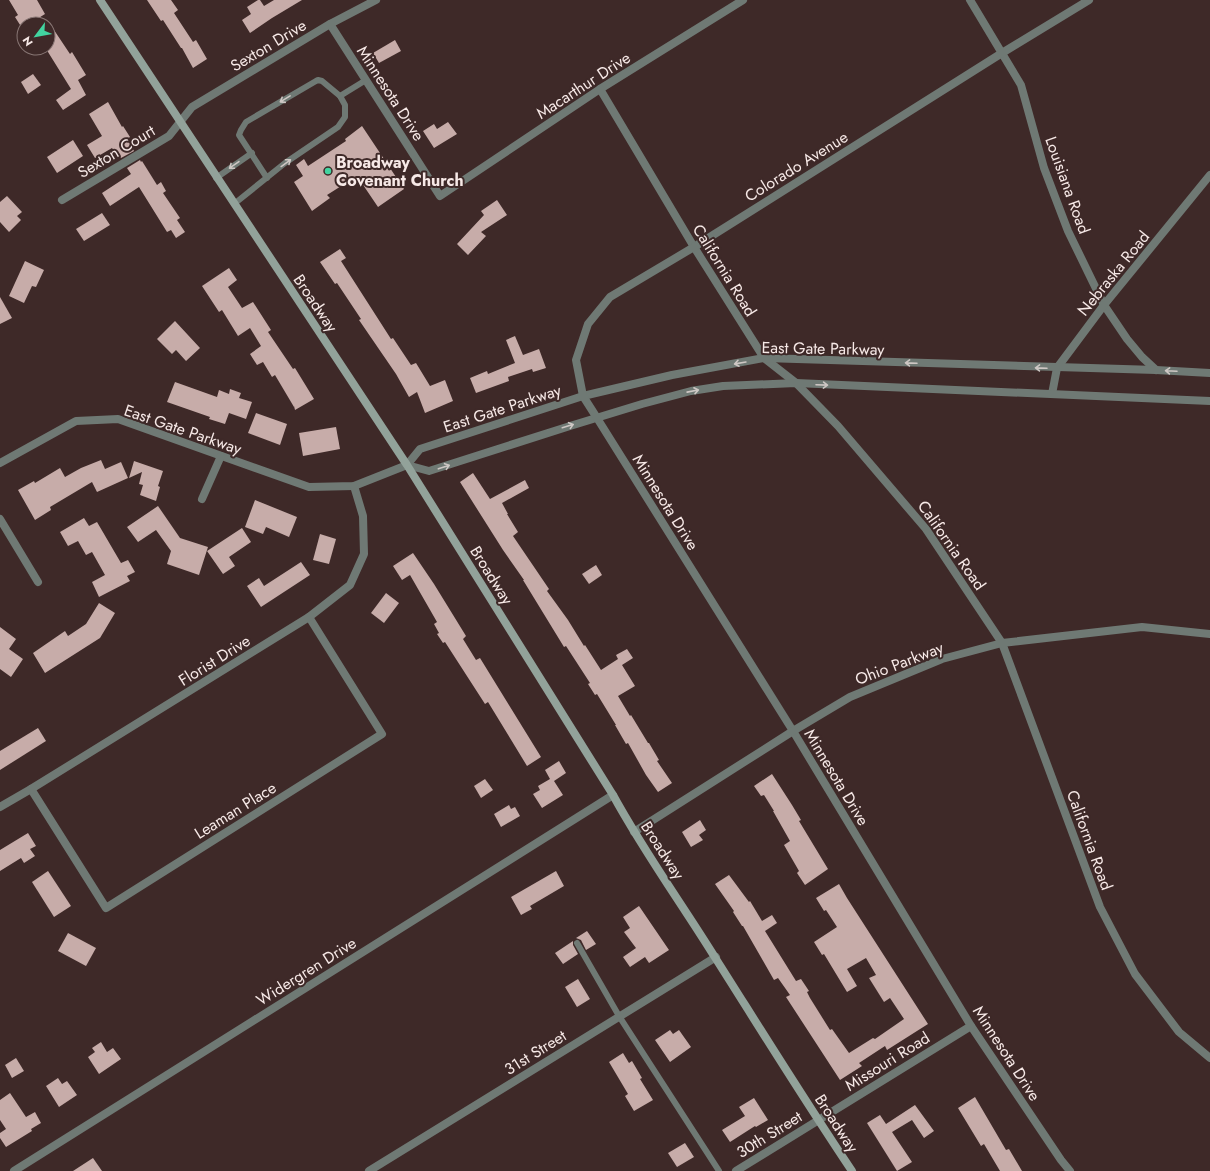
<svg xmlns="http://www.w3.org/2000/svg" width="1210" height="1171" viewBox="0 0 1210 1171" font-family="Jost,sans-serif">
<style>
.building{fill:#c7aca9}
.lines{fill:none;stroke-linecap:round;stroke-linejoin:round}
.service{stroke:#6f7974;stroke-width:6}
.minor{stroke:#6f7974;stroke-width:8}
.tertiary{stroke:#6f7974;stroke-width:8}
.secondary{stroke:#92a29a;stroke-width:8}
.oneway{stroke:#cec7c4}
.poi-dot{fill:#42d4a0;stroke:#3e2928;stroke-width:1.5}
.labels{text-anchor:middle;stroke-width:4;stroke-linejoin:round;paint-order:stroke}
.street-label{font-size:16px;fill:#f7e9e7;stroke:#3e2928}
.poi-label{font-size:16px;font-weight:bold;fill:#f7e9e7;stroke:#3e2928;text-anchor:start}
</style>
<rect width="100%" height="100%" fill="#3e2928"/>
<!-- building -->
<g class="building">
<path d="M9,0H37L45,14L29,24H24V27L22,28L15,17L18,15Z"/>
<path d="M147,0H171L178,10L174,13L193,42L196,40L207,59L193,68L182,48H181L163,20L161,21Z"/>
<path d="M258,0H260L264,6L274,0H302L272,18L250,33L242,20L251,14L247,7Z"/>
<path d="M48,21L70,54L72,52L86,75L78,80L86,95L63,110L56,100L71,89L48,52Z"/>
<path d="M395,40L401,51L379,63L373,53Z"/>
<path d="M33,74L41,85L28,94L21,82Z"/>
<path d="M108,102L122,127L123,126L130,137L127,139L134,151L121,158L119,155H117L112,148L95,158L87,145L102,136L89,114Z"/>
<path d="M448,122L457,134L434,148L423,131L434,124L437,129Z"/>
<path d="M362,126L404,189L378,207L357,176L327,195L330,198L312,211L294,182L303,176L296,165L304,159L308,166L346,141L345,139Z"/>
<path d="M73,140L83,156L57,173L47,157Z"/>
<path d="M140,160L141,162L142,161L157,185L161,182L166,191L163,193L180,218L177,220L185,232L176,238L171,230L167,232L139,187L110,206L102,193L131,174L127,168Z"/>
<path d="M7,196L22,212L17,216L21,220L9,232L0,222V202Z"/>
<path d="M497,200L507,215L481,232L486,236L468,255L457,244L484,215L481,211Z"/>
<path d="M102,213L110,225L84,241L76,229Z"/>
<path d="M340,249L346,258L341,261L391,339L393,338L411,365L416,363L430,386L445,380L453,401L425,413L417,392L409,397L396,374L359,320L361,319L337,283L335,284L320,262Z"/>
<path d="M25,261L44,270L36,287L32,286L24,303L9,296Z"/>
<path d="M229,268L237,280L228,287L242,308L253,302L271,330L268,332L293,369L295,368L314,399L295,410L294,406V407L275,375L272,377L263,362L257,365L250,354L261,346L250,328L238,336L222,310L219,312L202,286Z"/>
<path d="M0,297L12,318L0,324Z"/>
<path d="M175,321L200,348L186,361L176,350L172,354L157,339Z"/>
<path d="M515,336L523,355L539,349L546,368L533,372L532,369L508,377L509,381L476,393L470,378L487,371L488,374L515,363L506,340Z"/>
<path d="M175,382L217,397L219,390L229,394L230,389L241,393L239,398L252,402L246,419L229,413L225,424L209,419L210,417L167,402Z"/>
<path d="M256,413L287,424L280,445L248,433Z"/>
<path d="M336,427L340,449L303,456L299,433Z"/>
<path d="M101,460L105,469L121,462L128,478L97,492L92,482L50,507L51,510L35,520L18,490L34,481L35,483L60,468L65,477L81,468Z"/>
<path d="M134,461L163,471L158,486L160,487L156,501L140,495L143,485L139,484L142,472L129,478Z"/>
<path d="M473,473L490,499L525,480L529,488L502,503L508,514H507L518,532L513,536L549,589L547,591L568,620L584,646L585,645L601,670L618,659L616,655L627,649L633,658L622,665L635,686L618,696L630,716L631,715L648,743H649L659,760L657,761L672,783L658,792L646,775L628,743L626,744L615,725H616L597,694L595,695L588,684L590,683L566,646L564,647L523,580H524L503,550L460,482Z"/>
<path d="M255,500L297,517L289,537L266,527L263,534L245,527Z"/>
<path d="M158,506L180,538L208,547L199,575L167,564L171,551L156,530L138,542L127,527Z"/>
<path d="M84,518L89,526L97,522L121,563L128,560L135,572L127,576L130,581L99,597L92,582L105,575L92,552L86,555L78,541L68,546L60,532Z"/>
<path d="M242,528L251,542L229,557L235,566L223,574L207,551Z"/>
<path d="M320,534L336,539L329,564L313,560Z"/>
<path d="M413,553L434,584L466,636L463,639L476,660L480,658L541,757L527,766L488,702L485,704L445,642L443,643L437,634L439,633L434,624L437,622L410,575L402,580L393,566Z"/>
<path d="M301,562L310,575L261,607L247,586L259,578L264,586Z"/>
<path d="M596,565L602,575L589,584L582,574Z"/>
<path d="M386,593L399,603L384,623L371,613Z"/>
<path d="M99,603L115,613L100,638L45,673L33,653L65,631L68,636L86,624Z"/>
<path d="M0,627L16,639L9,649L23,659L11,677L0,669Z"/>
<path d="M38,728L46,741L0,770V751Z"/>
<path d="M559,761L566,773L554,781L563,795L542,808L533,794L540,790L538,786L550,779L545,770Z"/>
<path d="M772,774L792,805L801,820L799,821L828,869L805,885L797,873L799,871L784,845L790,841L773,811H774L764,795L761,796L754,786Z"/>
<path d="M485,779L493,790L481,798L474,786Z"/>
<path d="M509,805L511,809L515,807L520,816L501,827L494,814Z"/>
<path d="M700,820L706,830L699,835L703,840L691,847L682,832Z"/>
<path d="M28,833L36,846L30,849L35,856L24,863L21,858L0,871V850Z"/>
<path d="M48,871L71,906L54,917L32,882Z"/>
<path d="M556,871L564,886L530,906L532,909L521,915L511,897Z"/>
<path d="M729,875L749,902L750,901L762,921L772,915L777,923L765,931L796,981L801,979L809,991L807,992L810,998L830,1030L832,1029L849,1053L873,1038L875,1039L904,1019L890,998L884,1002L869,978L876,975L866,958L847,969L857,986L847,992L824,954L822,955L814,942L837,927L826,910L824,911L816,898L839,884L847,898L928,1024L887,1050L885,1046L859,1063L862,1066L840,1080L786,997L790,995L778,978L774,980L743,926H742L733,912L734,911L715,884Z"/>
<path d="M639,906L669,950L649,963L645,957L630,967L623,957L636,948L624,932L630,928L623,917Z"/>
<path d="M587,931L596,944L586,950L581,940L576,938Z"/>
<path d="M68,933L96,948L86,966L58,951Z"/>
<path d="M573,941V945L578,954L563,964L555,953Z"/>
<path d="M578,979L590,999L577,1007L565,987Z"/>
<path d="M670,1030L673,1034L679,1030L691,1047L670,1062L655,1040Z"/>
<path d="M101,1042L107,1052L113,1048L121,1059L99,1074L88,1057L95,1052L92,1048Z"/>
<path d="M623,1053L629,1063L632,1061L642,1078L640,1079L653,1100L634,1111L625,1096L628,1094L609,1062Z"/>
<path d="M16,1058L24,1071L12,1078L5,1065Z"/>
<path d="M58,1078L62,1084L67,1081L77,1095L59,1107L46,1086Z"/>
<path d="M10,1093L26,1117L35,1112L41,1123L31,1129L32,1131L6,1147L0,1138V1133L6,1129L0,1120V1100Z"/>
<path d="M975,1097L1006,1150L1009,1149L1022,1171H1000L984,1144L981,1146L958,1108Z"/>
<path d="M754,1098L768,1120L756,1127L755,1126L730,1142L722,1130L745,1116L739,1107Z"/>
<path d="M915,1105L934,1131L924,1138L912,1120L892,1132L912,1162L897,1171L867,1123L880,1115L886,1124Z"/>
<path d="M685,1143L694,1157L677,1167L668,1153Z"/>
<path d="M93,1158L102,1171H73Z"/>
</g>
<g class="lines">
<!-- service -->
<g class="service">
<path d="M340,96L366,80"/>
<path d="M216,178L252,153"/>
<path d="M234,204L285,163L338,127L345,117V105L340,96L322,81L318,80L316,81L246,122L241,130L239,135L267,178"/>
<path d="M577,943L619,1016L719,1171"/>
</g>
<!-- minor -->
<g class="minor">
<path d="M970,0L1021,85L1044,168L1068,231L1104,305L1127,339L1142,357L1156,370"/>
<path d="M330,24L440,196L600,89L743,0"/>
<path d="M600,89L694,247L764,358L796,383L838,426L926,529L1002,643L1100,907L1135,974L1179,1032L1210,1058"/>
<path d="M62,200L169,136L192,107L330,24L376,0"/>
<path d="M1052,394L1057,368L1104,305L1210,175"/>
<path d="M597,418L793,731L971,1026L1061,1160L1070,1171"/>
<path d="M0,463L76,421L118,419L309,487L354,486L407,465"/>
<path d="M202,499L221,456"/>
<path d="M0,519L38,582"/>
<path d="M31,789L106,908L382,734L309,617"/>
<path d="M0,807L31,789L309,617L350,585L364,554L363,516L354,486"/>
<path d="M634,832L793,731L850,697L942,659L1002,643L1142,627L1210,634"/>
<path d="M14,1171L613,795"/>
<path d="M369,1171L716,957"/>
<path d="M736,1171L971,1026"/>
</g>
<!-- tertiary -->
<g class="tertiary">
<path d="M1210,373L1156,370L764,358L672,375L583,396L420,449L407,465L429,471L570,426L642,404L691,391L723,386L796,383L1210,401"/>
<path d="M597,418L583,396L576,360L588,324L610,297L694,247L1002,53L1089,0"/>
</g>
<!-- secondary -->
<path class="secondary" d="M100,0L407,465L613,795C644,852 682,904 716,959C761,1030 805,1101 852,1171"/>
</g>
<!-- one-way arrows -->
<defs><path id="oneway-shaft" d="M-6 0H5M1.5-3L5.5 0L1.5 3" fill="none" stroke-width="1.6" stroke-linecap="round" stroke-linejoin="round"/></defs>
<g class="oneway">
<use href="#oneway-shaft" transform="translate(285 99) rotate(149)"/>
<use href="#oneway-shaft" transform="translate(286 163) rotate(-36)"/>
<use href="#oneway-shaft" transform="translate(234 165) rotate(145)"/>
<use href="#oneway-shaft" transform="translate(740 363) rotate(170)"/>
<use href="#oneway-shaft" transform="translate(911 363) rotate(-178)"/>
<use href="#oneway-shaft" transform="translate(1041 368) rotate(-178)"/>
<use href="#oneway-shaft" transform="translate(1171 371) rotate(-177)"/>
<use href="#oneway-shaft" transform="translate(822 385) rotate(2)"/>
<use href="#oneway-shaft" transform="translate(693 391) rotate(-11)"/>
<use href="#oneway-shaft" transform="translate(568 426) rotate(-17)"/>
<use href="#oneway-shaft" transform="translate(444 467) rotate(-18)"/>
</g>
<!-- markers -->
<circle class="poi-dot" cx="328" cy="171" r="4"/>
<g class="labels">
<!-- street labels -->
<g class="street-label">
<text transform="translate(268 45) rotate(-31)" y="6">Sexton Drive</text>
<text transform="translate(583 85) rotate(-33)" y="6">Macarthur Drive</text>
<text transform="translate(391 93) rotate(57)" y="6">Minnesota Drive</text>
<text transform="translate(116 151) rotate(-31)" y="6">Sexton Court</text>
<text transform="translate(796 166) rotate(-32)" y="6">Colorado Avenue</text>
<text transform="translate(1068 185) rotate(70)" y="6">Louisiana Road</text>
<text transform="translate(725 270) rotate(58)" y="6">California Road</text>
<text transform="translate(1113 273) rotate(-51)" y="6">Nebraska Road</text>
<text transform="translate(316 303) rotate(56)" y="6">Broadway</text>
<text transform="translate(823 348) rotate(1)" y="6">East Gate Parkway</text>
<text transform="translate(502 408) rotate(-18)" y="6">East Gate Parkway</text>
<text transform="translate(183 429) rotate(19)" y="6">East Gate Parkway</text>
<text transform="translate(666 502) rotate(58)" y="6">Minnesota Drive</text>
<text transform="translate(952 545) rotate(55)" y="6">California Road</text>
<text transform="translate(492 575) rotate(58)" y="6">Broadway</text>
<text transform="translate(214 660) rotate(-32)" y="6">Florist Drive</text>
<text transform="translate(899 663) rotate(-21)" y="6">Ohio Parkway</text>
<text transform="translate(837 777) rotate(59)" y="6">Minnesota Drive</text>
<text transform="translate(235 810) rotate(-32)" y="6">Leaman Place</text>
<text transform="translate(1090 840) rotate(70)" y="6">California Road</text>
<text transform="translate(663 850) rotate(57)" y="6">Broadway</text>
<text transform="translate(306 971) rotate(-32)" y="6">Widergren Drive</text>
<text transform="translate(535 1052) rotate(-32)" y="6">31st Street</text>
<text transform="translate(1007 1053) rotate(57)" y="6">Minnesota Drive</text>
<text transform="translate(887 1061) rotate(-32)" y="6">Missouri Road</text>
<text transform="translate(837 1123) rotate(57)" y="6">Broadway</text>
<text transform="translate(769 1134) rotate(-32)" y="6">30th Street</text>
</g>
<!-- poi labels -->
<g class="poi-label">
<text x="336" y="168">Broadway<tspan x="336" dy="18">Covenant Church</tspan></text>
</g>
</g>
<!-- north arrow -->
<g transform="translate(36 36) rotate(238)"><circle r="19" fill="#3e2928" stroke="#887674"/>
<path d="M0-3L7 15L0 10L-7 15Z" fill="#42d4a0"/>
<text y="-6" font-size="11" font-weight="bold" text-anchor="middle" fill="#f7e9e7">N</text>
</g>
</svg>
